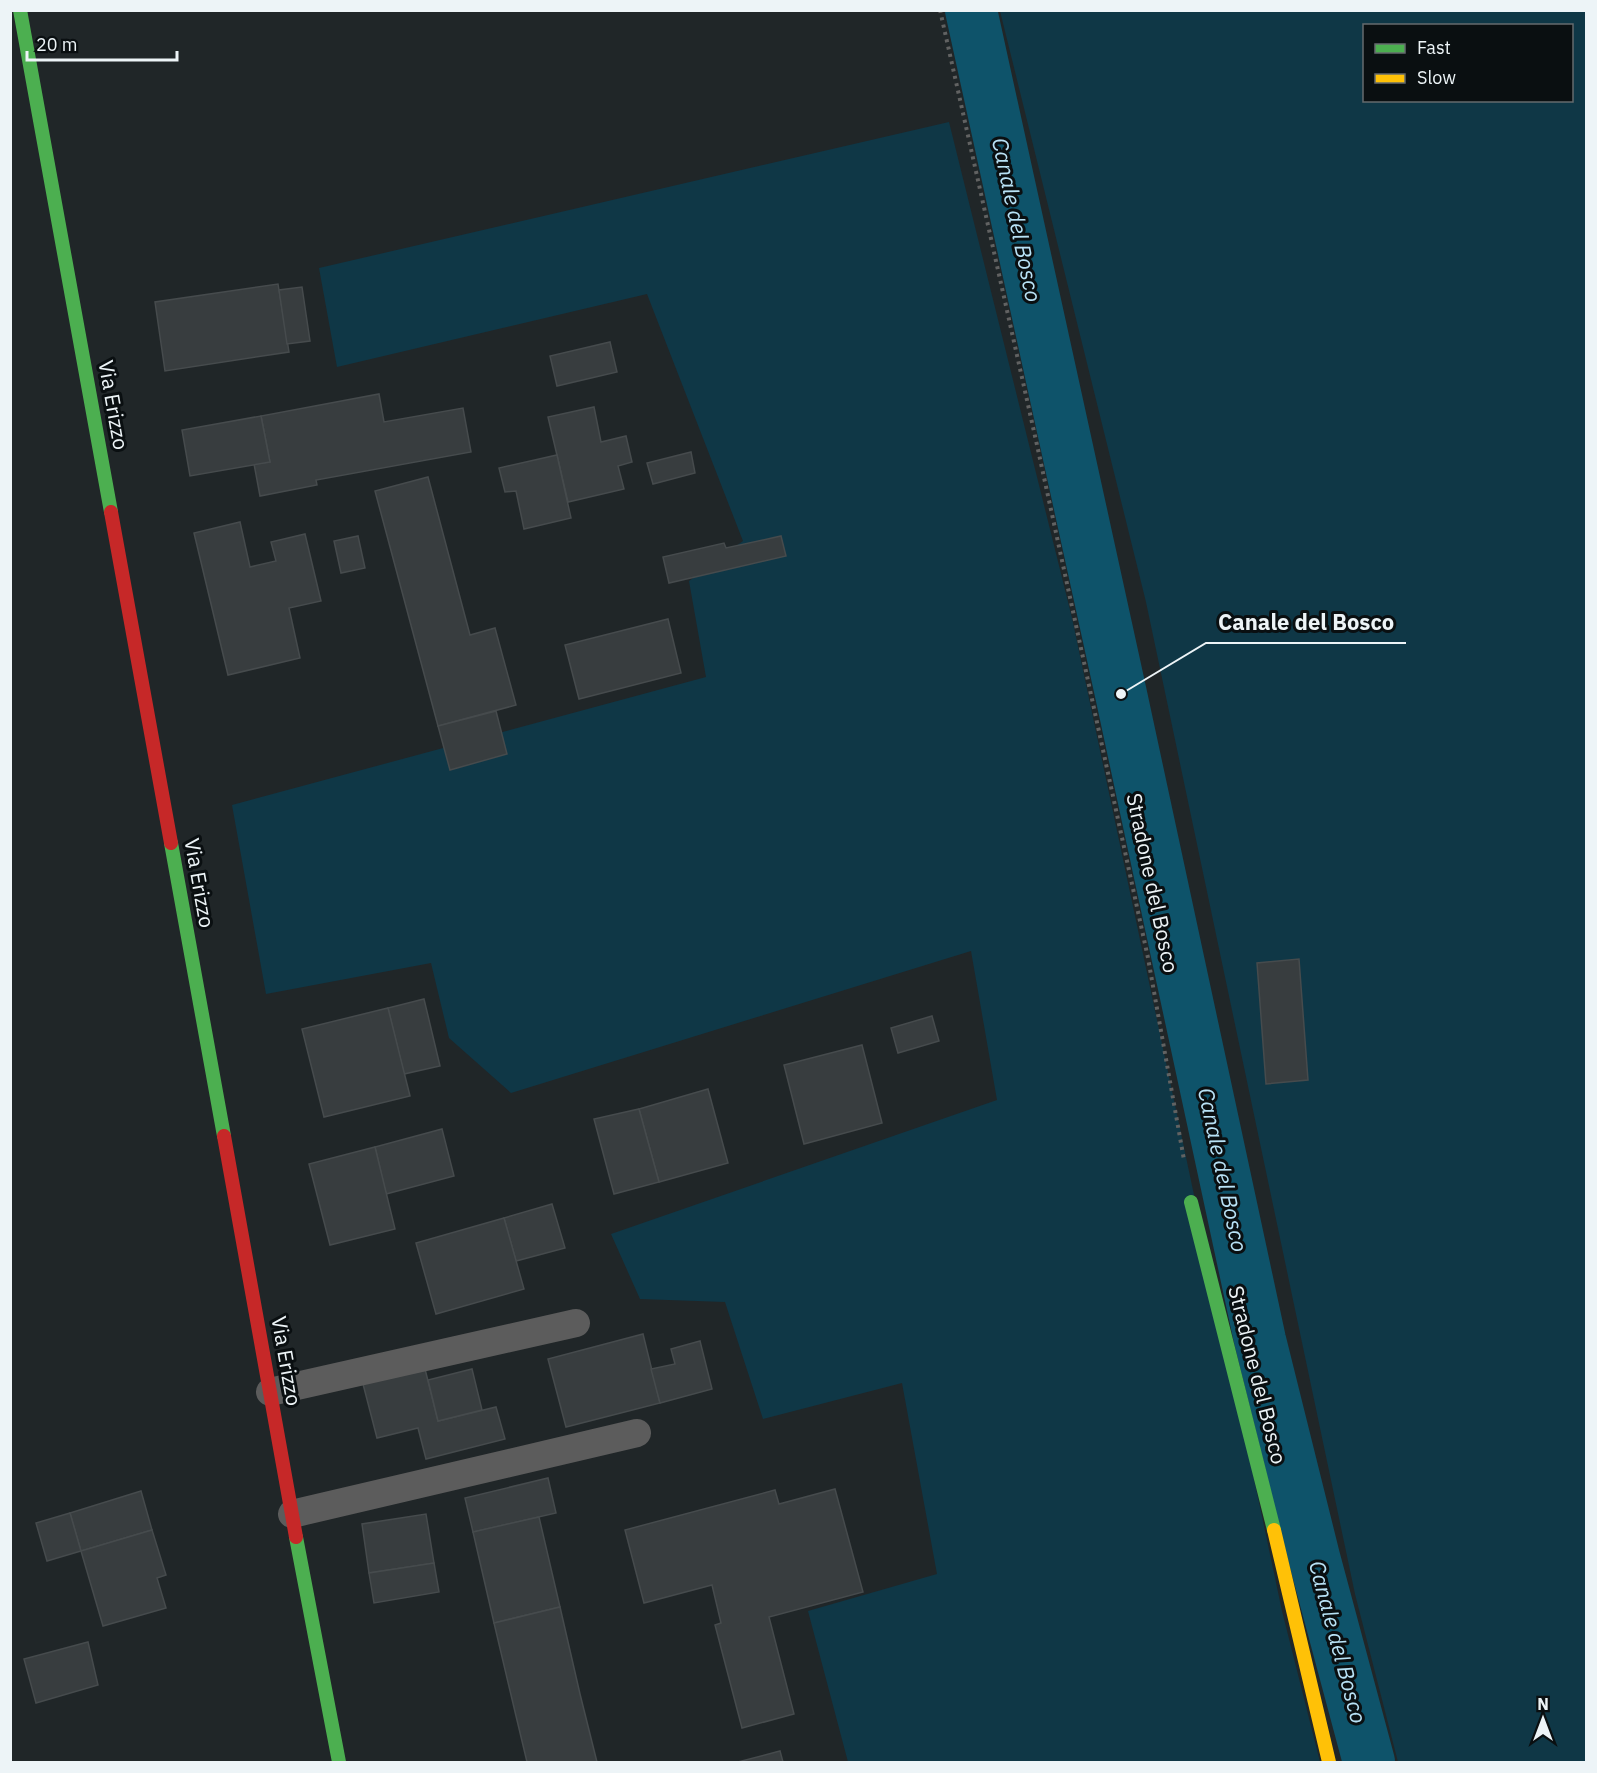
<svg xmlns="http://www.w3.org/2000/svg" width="1597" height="1773" viewBox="0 0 1597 1773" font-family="'IBM Plex Sans',sans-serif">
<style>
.green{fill:#0f3746;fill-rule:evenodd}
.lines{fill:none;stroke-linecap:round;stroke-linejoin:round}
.canal{stroke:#0e536a;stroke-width:52}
.building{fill:#383d3f;stroke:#464b4d;stroke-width:1.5}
.path{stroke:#616262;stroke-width:4;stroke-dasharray:3 4.5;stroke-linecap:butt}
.lane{stroke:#5c5c5c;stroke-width:28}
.fast{stroke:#4caf50;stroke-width:14}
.slow{stroke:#ffc107;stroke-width:14}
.jam{stroke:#c62828;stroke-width:14}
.labels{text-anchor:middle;stroke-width:6;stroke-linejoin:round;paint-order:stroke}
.street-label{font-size:21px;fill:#edf4f7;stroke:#0a0f11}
.water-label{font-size:22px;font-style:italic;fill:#b8e2f6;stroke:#0a0f11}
.leader{fill:none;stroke:#edf4f7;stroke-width:2}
.callout-dot{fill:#edf4f7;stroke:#0a0f11;stroke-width:2}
.callout-label{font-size:22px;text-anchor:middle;font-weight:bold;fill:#edf4f7;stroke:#0a0f11;stroke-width:6;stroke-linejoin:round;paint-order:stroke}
</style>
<rect width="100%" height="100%" fill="#202628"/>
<!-- green -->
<g class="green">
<path d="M1000,11H1586V1762H1398L1355,1594L1146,602ZM1364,26H1572V100H1364Z"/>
<path d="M949,122L1072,618L1282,1611L1320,1762H848L808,1611L937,1574L902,1383L763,1419L725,1302L640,1299L611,1234L997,1100L971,951L511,1093L449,1038L431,963L266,994L232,805L706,677L689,581L743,541L647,294L337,367L319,268Z"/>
</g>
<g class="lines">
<!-- canal -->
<path class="canal" d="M971,10L1121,694L1260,1340L1314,1557L1369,1762"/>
</g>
<!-- building -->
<g class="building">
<path d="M278,284L289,352L165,371L155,302Z"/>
<path d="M302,287L310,341L287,344L279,290Z"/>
<path d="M610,342L617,372L557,386L550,356Z"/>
<path d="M379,394L384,422L463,408L471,452L316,480L317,485L260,496L254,464L270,462L261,416Z"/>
<path d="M594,407L601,442L626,436L632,462L618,466L624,489L568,502L548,417Z"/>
<path d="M261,416L270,462L190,476L182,430Z"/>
<path d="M691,452L695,473L653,484L647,463Z"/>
<path d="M557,455L571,518L524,529L516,491L505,492L499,468Z"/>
<path d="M428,477L470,635L495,628L516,705L438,726L375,491Z"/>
<path d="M240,522L250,567L276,561L271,542L305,534L321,601L289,608L300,658L228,675L194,533Z"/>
<path d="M358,536L365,568L341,573L334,541Z"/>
<path d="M781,536L786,556L669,583L663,557L724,543L726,548Z"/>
<path d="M668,619L681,673L579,699L565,645Z"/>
<path d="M496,711L507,754L450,770L438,726Z"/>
<path d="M1299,959L1308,1080L1266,1084L1257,963Z"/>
<path d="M424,999L440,1066L404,1074L388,1008Z"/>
<path d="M388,1008L410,1096L324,1117L302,1029Z"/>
<path d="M932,1016L939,1041L898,1053L891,1028Z"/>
<path d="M862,1045L882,1123L804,1144L784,1065Z"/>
<path d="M708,1089L728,1163L659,1182L639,1109Z"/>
<path d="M639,1109L659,1182L614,1194L594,1119Z"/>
<path d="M442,1129L454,1176L386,1194L375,1147Z"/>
<path d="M375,1147L395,1229L330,1245L309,1164Z"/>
<path d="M552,1204L565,1248L516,1261L504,1218Z"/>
<path d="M504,1218L524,1289L436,1314L416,1243Z"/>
<path d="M643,1334L660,1403L566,1427L548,1359Z"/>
<path d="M700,1341L712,1389L660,1403L651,1369L675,1364L671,1349Z"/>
<path d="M425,1369L438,1421L496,1407L505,1439L426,1459L418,1428L377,1438L363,1384Z"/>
<path d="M472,1369L482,1410L438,1421L428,1380Z"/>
<path d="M548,1478L556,1513L473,1532L465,1498Z"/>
<path d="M835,1489L863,1592L769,1617L794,1714L742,1728L715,1625L721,1623L712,1585L644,1603L625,1530L775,1490L779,1504Z"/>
<path d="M141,1491L152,1530L81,1551L70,1513Z"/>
<path d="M70,1513L81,1551L47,1561L36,1523Z"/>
<path d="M426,1514L434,1563L369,1573L362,1524Z"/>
<path d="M539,1517L560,1607L494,1623L473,1532Z"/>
<path d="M152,1530L166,1575L157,1578L166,1608L103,1626L81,1551Z"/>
<path d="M434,1563L439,1592L374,1603L369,1573Z"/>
<path d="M560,1607L580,1694L597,1762H527L516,1716L494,1623Z"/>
<path d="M88,1642L98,1685L36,1703L24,1659Z"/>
<path d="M780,1751L783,1762H738Z"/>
</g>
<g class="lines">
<!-- path -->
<path class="path" d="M940,10L1037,445L1148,958L1184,1160"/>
<!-- lane -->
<g class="lane">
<path d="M270,1392L576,1323"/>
<path d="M292,1514L637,1433"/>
</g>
<!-- fast -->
<g class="fast">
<path d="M20,10L111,512"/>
<path d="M171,843L224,1136"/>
<path d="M1191,1202L1274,1530"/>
<path d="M296,1537L339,1762"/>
</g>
<!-- slow -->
<path class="slow" d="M1274,1530L1329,1762"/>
<!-- jam -->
<g class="jam">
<path d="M111,512L171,843"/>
<path d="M224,1136L296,1537"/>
</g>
</g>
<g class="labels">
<!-- street labels -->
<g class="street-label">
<text transform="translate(113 405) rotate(80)" y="7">Via Erizzo</text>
<text transform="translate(199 883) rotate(80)" y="7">Via Erizzo</text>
<text transform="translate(1152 883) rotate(78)" y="7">Stradone del Bosco</text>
<text transform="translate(286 1361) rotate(80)" y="7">Via Erizzo</text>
<text transform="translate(1257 1375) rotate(76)" y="7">Stradone del Bosco</text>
</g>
<!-- water labels -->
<g class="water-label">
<text transform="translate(1017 220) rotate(78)" y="8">Canale del Bosco</text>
<text transform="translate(1223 1170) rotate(78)" y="8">Canale del Bosco</text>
<text transform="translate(1338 1642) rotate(75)" y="8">Canale del Bosco</text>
</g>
</g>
<!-- callouts -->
<path class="leader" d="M1121 694L1206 643H1406"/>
<circle class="callout-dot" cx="1121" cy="694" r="6"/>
<g class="callout-label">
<text x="1306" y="630">Canale del Bosco</text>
</g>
<!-- border -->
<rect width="1597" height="1773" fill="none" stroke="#edf4f7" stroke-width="24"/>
<!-- legend -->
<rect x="1363" y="24" width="210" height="78" fill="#0a0f11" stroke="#656b6d" stroke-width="1.5"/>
<rect x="1375" y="44" width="30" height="9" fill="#4caf50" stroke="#656b6d" stroke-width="1.5"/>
<text x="1417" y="54" font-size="18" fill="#edf4f7">Fast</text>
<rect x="1375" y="74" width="30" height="9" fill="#ffc107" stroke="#656b6d" stroke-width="1.5"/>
<text x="1417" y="84" font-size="18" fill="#edf4f7">Slow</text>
<!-- north arrow -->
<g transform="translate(1543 1719)" stroke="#0a0f11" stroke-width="4.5" paint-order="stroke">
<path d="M0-4.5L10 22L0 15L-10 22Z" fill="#edf4f7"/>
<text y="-9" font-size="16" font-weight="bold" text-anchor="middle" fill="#edf4f7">N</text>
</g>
<!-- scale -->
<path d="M27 51v9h150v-9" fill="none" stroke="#edf4f7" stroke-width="3"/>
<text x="36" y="51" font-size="18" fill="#edf4f7" stroke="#0a0f11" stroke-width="4.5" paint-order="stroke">20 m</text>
</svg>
